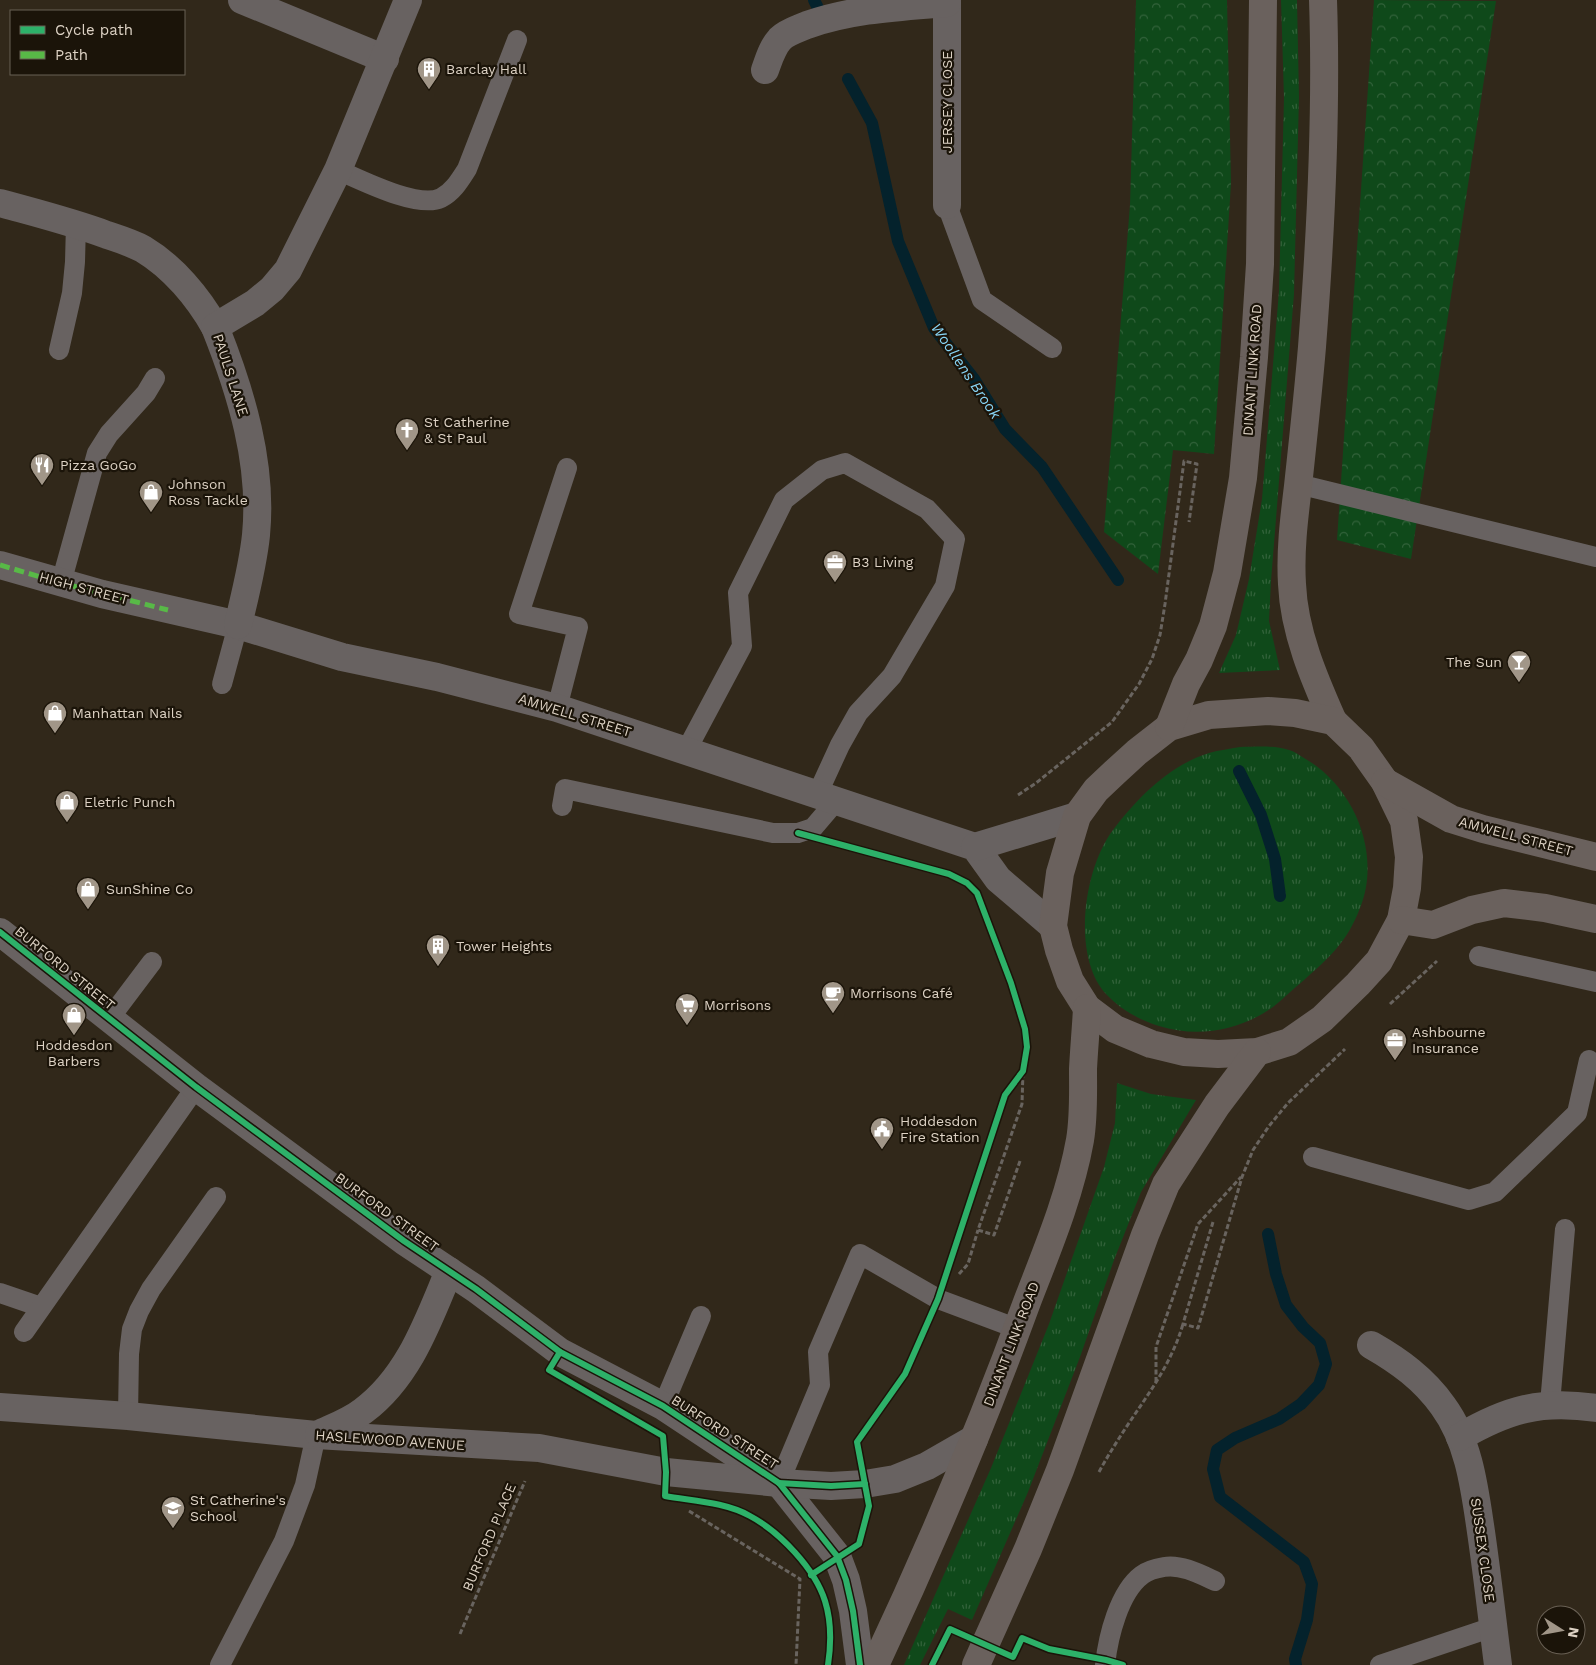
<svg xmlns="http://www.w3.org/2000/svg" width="1596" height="1665" viewBox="0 0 1596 1665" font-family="'Work Sans',sans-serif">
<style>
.grass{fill:url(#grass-tufts)}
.forest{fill:url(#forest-crowns)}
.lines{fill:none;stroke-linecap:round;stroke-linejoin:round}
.stream{stroke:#04222c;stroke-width:12}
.path{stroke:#69645f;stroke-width:3;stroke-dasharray:5 2.5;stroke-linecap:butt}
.service{stroke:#686261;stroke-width:20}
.minor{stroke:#686261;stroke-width:28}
.primary{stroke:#6a615d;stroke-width:28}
.quiet{stroke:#58b947;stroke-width:5;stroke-dasharray:10 5;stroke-linecap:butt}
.cycleway-casing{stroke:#1b1409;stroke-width:9}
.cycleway{stroke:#2db169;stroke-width:6}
.labels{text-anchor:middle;stroke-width:4.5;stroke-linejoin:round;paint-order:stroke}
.poi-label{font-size:14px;fill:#ddd2c4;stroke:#1b1409;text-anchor:start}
.street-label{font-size:14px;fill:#ddd2c4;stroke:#1b1409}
.water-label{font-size:15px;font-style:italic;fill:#87d4f5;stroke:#1b1409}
</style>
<defs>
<pattern id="grass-tufts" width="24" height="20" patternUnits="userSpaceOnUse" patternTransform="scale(1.25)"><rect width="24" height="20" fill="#0f491a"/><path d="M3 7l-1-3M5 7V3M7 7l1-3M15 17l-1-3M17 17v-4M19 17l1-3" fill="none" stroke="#32623a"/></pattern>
<pattern id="forest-crowns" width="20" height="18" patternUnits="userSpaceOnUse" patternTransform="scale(1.25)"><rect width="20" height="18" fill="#0f491a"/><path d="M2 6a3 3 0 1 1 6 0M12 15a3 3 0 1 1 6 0" fill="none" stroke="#32623a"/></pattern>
</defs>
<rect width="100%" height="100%" fill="#31281a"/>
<!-- grass -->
<g class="grass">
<path d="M1281,0H1297L1299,97L1294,294L1271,581L1269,621L1280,670L1219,673L1236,635L1249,579L1262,499L1279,291L1284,98Z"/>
<path d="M1240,747C1255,747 1274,745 1289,750C1294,751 1299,755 1304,758C1354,786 1382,854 1360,908C1347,942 1330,957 1303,981C1293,989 1283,999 1273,1007C1239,1031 1198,1038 1159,1026C1139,1020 1120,1009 1106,994C1071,956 1084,868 1113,830C1137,798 1170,765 1209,753C1219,750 1230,749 1240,747Z"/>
<path d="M1117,1083L1151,1094L1196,1100L1141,1192L1114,1260L1080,1357L1028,1492L972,1620L948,1609L920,1665H904L991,1468L1049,1324L1104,1167L1115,1123Z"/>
</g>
<!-- forest -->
<g class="forest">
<path d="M1136,0H1227L1231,183L1214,454L1173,450L1158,574L1104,532L1130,205Z"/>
<path d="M1374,0L1496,1L1411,559L1337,540Z"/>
</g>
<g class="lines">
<!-- stream -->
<g class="stream">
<path d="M814,0L825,22"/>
<path d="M848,79L872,123L898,241L934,328L974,379L1005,429L1042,467L1118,580"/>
<path d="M1239,771L1261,815L1275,859L1280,896"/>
<path d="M1268,1234L1276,1274L1286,1305L1303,1327L1320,1343L1326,1364L1319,1385L1301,1404L1279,1419L1235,1438L1217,1450L1213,1469L1220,1497L1304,1562L1312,1584L1307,1620L1295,1659L1296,1665"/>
</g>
<!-- path -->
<g class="path">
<path d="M1018,795L1036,783L1112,722L1139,684L1152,659L1160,635L1165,604L1184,461L1197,464L1189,522"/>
<path d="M1390,1004L1437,961"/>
<path d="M1020,1161L994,1235L978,1230L1022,1104L1023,1071"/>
<path d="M1213,1222L1183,1324L1198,1328L1242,1177L1253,1150L1269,1126L1288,1103L1345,1049"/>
<path d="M959,1274L968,1264L978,1230"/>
<path d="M1156,1382V1347L1198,1224L1241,1177"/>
<path d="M1099,1472C1107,1457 1116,1443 1125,1429C1148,1394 1171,1365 1183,1324"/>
<path d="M689,1511L800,1579L796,1665"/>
<path d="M460,1634L525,1481"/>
</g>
<!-- service -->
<g class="service">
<path d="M338,170C361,180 418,209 441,198C453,192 460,180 467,169L517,40"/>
<path d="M947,205L982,300L1052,348"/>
<path d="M59,350L72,293L75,262L76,224"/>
<path d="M1298,484L1596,557"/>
<path d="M61,583L97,453L109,434L146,393L155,378"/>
<path d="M222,684L238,625"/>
<path d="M557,708L578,627L519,614L567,468"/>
<path d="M686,751L742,646L738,593L784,500L822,470L845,463L927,509L955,539L945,586L892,676L858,713L840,745L817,795"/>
<path d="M562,806L565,789L773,833H798L813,828L836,801"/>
<path d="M1479,956L1596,982"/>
<path d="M109,1019L152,962"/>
<path d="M1313,1157L1469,1200L1495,1192L1577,1113L1589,1060"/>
<path d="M0,1293L41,1307"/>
<path d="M24,1332L196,1087"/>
<path d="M1550,1404L1565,1229"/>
<path d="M663,1406L701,1316"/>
<path d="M128,1416L129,1354L132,1329L139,1311L151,1289L216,1197"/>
<path d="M779,1483L820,1385L818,1352L860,1254L938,1299L1018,1329"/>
<path d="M220,1665L284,1541L305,1485L316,1435"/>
<path d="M1105,1665C1108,1637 1119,1592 1142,1575C1147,1571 1158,1568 1164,1567C1181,1564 1200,1574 1215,1581"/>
<path d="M1380,1665L1493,1627"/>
</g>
<!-- minor -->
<g class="minor">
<path d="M242,0L385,59"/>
<path d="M947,0V205"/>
<path d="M765,70C769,59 772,48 780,39C787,32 798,29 807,25C852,9 900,7 947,3"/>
<path d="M0,203C36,213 72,222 107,235C119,239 132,243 143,249C173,267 198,297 215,327"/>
<path d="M0,565L102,594L238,625L342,657L437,677L557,708L975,847L998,879L1053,926"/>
<path d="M238,625C245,595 253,565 256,535C263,464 241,392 215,327L255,303L272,289L288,270L338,170L408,0"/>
<path d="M975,847L1077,816"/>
<path d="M0,932L196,1087L404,1241L476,1289L560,1352L663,1406L779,1483L837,1556L846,1580L853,1611L860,1665"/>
<path d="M1371,1345C1399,1361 1424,1379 1443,1406C1468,1440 1474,1484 1480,1525C1487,1572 1492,1618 1498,1665"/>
<path d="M0,1407L128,1416L316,1435L539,1448L666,1472L779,1483L831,1486L865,1484L895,1479L927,1466L974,1439"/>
<path d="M319,1434C334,1427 350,1421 363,1411C409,1377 428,1321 449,1271"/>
<path d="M1460,1437C1508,1409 1541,1400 1596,1408"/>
</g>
<!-- primary -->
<g class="primary">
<path d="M1323,0C1327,116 1321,231 1312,347C1308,394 1303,440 1298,486C1294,519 1290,551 1292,584C1294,632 1314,678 1333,721"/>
<path d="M1268,711L1295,713L1333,721L1361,748L1385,782L1404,821L1409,857L1407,888L1401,920L1379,961L1358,984L1322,1019L1289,1042L1257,1052L1218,1054L1184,1052L1151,1044L1115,1029L1087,1008L1070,981L1059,950L1053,926L1060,873L1077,816L1096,790L1114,773L1137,752L1169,727L1209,715Z"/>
<path d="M1169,727L1186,684L1199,660L1213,626L1227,573L1243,478L1254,357L1260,264L1263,0"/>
<path d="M1385,782L1451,819L1483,829L1596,857"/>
<path d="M1401,920L1433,925L1472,910L1504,903L1545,908L1596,919"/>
<path d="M875,1665C931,1546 982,1425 1027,1302C1047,1250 1070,1196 1080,1140C1084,1116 1083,1093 1083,1069C1084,1049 1086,1028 1087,1008"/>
<path d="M976,1665L1028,1549L1060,1470L1145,1235L1166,1184L1217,1105L1257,1052"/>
</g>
<!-- quiet -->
<path class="quiet" d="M0,565L61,583L168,610"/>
<!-- cycleway casing -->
<g class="cycleway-casing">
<g id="cycleway">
<path d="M798,833L949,874L967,883L977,893L1011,983L1025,1029L1027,1047L1023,1071L1005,1095L938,1299L905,1374L857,1442L869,1506L859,1544L811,1575"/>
<path d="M0,932L196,1087L404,1241L476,1289L560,1352L663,1406L779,1483L837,1556L846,1580L853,1611L860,1665"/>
<path d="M560,1352L549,1370L663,1436L666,1472L665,1496C693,1501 725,1502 750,1516C780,1532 815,1569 825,1601C831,1620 831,1645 828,1665"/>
<path d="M779,1483L831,1486L865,1484"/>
<path d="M932,1665L950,1629L1013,1657L1022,1638L1049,1649L1106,1660L1123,1665"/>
</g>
</g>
<!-- cycleway -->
<use href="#cycleway" class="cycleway"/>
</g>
<!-- icons -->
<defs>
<g id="building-pin" transform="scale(1.25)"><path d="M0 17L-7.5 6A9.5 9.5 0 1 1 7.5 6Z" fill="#a19688" stroke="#1b1409"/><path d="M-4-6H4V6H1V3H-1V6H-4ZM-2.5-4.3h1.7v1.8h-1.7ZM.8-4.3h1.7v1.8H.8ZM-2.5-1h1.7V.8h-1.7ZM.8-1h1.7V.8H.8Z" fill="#fff"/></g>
<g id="church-pin" transform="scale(1.25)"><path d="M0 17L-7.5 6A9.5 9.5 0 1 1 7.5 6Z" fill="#a19688" stroke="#1b1409"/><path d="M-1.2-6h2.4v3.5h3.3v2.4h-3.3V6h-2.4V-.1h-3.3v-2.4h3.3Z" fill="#fff"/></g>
<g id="restaurant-pin" transform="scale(1.25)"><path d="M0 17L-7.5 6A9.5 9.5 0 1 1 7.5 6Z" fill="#a19688" stroke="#1b1409"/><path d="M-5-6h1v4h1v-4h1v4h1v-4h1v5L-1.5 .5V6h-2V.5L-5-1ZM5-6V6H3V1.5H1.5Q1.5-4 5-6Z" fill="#fff"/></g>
<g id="shop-pin" transform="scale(1.25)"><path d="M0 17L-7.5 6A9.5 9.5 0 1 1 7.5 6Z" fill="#a19688" stroke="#1b1409"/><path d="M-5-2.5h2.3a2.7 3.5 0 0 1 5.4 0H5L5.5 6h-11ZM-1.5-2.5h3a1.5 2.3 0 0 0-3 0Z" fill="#fff"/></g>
<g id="office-pin" transform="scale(1.25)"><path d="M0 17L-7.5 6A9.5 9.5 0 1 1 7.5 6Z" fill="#a19688" stroke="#1b1409"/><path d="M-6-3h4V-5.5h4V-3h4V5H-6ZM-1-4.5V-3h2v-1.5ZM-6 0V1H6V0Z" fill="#fff"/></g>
<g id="bar-pin" transform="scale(1.25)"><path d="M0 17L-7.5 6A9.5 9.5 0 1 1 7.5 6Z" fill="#a19688" stroke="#1b1409"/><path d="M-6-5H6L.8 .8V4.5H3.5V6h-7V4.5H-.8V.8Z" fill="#fff"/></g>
<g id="cafe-pin" transform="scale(1.25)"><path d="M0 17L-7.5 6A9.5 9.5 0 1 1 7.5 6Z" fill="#a19688" stroke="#1b1409"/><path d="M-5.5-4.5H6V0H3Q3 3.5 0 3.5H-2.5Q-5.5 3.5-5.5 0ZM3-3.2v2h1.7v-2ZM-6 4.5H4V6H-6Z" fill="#fff"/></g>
<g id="supermarket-pin" transform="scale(1.25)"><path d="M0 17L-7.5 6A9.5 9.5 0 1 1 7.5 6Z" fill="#a19688" stroke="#1b1409"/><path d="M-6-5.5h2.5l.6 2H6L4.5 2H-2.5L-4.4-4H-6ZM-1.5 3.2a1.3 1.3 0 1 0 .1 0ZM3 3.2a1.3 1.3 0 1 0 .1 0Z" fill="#fff"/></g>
<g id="civic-pin" transform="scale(1.25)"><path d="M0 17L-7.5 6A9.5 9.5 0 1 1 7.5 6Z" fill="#a19688" stroke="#1b1409"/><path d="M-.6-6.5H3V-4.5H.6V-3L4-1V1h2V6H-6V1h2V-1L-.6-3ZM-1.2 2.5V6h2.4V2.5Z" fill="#fff"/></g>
<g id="school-pin" transform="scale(1.25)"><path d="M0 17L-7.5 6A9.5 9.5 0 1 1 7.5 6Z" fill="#a19688" stroke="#1b1409"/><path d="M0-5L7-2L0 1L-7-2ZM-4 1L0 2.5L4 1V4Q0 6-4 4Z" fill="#fff"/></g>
</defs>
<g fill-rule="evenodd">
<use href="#building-pin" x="429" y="69"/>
<use href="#church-pin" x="407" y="430"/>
<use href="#restaurant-pin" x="42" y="465"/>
<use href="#shop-pin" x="151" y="492"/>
<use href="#office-pin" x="835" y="562"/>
<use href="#bar-pin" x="1519" y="662"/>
<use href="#shop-pin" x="55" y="713"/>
<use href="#shop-pin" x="67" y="802"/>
<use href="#shop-pin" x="88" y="889"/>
<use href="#building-pin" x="438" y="946"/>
<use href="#cafe-pin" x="833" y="993"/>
<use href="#supermarket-pin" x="687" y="1005"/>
<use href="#shop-pin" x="74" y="1015"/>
<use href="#office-pin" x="1395" y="1040"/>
<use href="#civic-pin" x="882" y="1129"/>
<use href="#school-pin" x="173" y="1508"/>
</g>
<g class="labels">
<!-- poi labels -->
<g class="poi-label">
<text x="446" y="74">Barclay Hall</text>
<text x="424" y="427">St Catherine<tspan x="424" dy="16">&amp; St Paul</tspan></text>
<text x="60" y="470">Pizza GoGo</text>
<text x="168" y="489">Johnson<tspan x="168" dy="16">Ross Tackle</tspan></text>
<text x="852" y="567">B3 Living</text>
<text x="1502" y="667" text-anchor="end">The Sun</text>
<text x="72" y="718">Manhattan Nails</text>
<text x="84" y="807">Eletric Punch</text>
<text x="106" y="894">SunShine Co</text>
<text x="456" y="951">Tower Heights</text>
<text x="850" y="998">Morrisons Café</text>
<text x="704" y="1010">Morrisons</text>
<text x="1412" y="1037">Ashbourne<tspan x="1412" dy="16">Insurance</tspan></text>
<text x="74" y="1050" text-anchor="middle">Hoddesdon<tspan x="74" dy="16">Barbers</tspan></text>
<text x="900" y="1126">Hoddesdon<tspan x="900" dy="16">Fire Station</tspan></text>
<text x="190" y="1505">St Catherine's<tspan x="190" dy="16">School</tspan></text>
</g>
<!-- street labels -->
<g class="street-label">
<text transform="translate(947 102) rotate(-90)" y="5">JERSEY CLOSE</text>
<text transform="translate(1252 370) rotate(-86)" y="5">DINANT LINK ROAD</text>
<text transform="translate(231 375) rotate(72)" y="5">PAULS LANE</text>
<text transform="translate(84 588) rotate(15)" y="5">HIGH STREET</text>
<text transform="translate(575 715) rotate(17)" y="5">AMWELL STREET</text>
<text transform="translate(1516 836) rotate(15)" y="5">AMWELL STREET</text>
<text transform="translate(65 968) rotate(39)" y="5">BURFORD STREET</text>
<text transform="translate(387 1212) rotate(36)" y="5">BURFORD STREET</text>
<text transform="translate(1011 1344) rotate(-69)" y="5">DINANT LINK ROAD</text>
<text transform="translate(725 1432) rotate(33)" y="5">BURFORD STREET</text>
<text transform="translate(390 1440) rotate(4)" y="5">HASLEWOOD AVENUE</text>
<text transform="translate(489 1537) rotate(-67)" y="5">BURFORD PLACE</text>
<text transform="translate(1483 1550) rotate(82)" y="5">SUSSEX CLOSE</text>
</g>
<!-- water labels -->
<g class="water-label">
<text transform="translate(966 371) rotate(56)" y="5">Woollens Brook</text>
</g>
</g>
<!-- legend -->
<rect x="10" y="10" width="175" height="65" fill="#1b1409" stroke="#696054"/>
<rect x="20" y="26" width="25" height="8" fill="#2db169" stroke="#696054"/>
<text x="55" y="35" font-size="15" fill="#ddd2c4">Cycle path</text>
<rect x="20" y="51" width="25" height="8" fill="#58b947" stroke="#696054"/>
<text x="55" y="60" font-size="15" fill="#ddd2c4">Path</text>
<!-- north arrow -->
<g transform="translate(1561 1630) rotate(101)"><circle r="24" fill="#1b1409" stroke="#696054"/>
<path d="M0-4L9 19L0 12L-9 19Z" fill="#a19688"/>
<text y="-8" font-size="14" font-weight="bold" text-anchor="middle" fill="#ddd2c4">N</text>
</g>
</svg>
